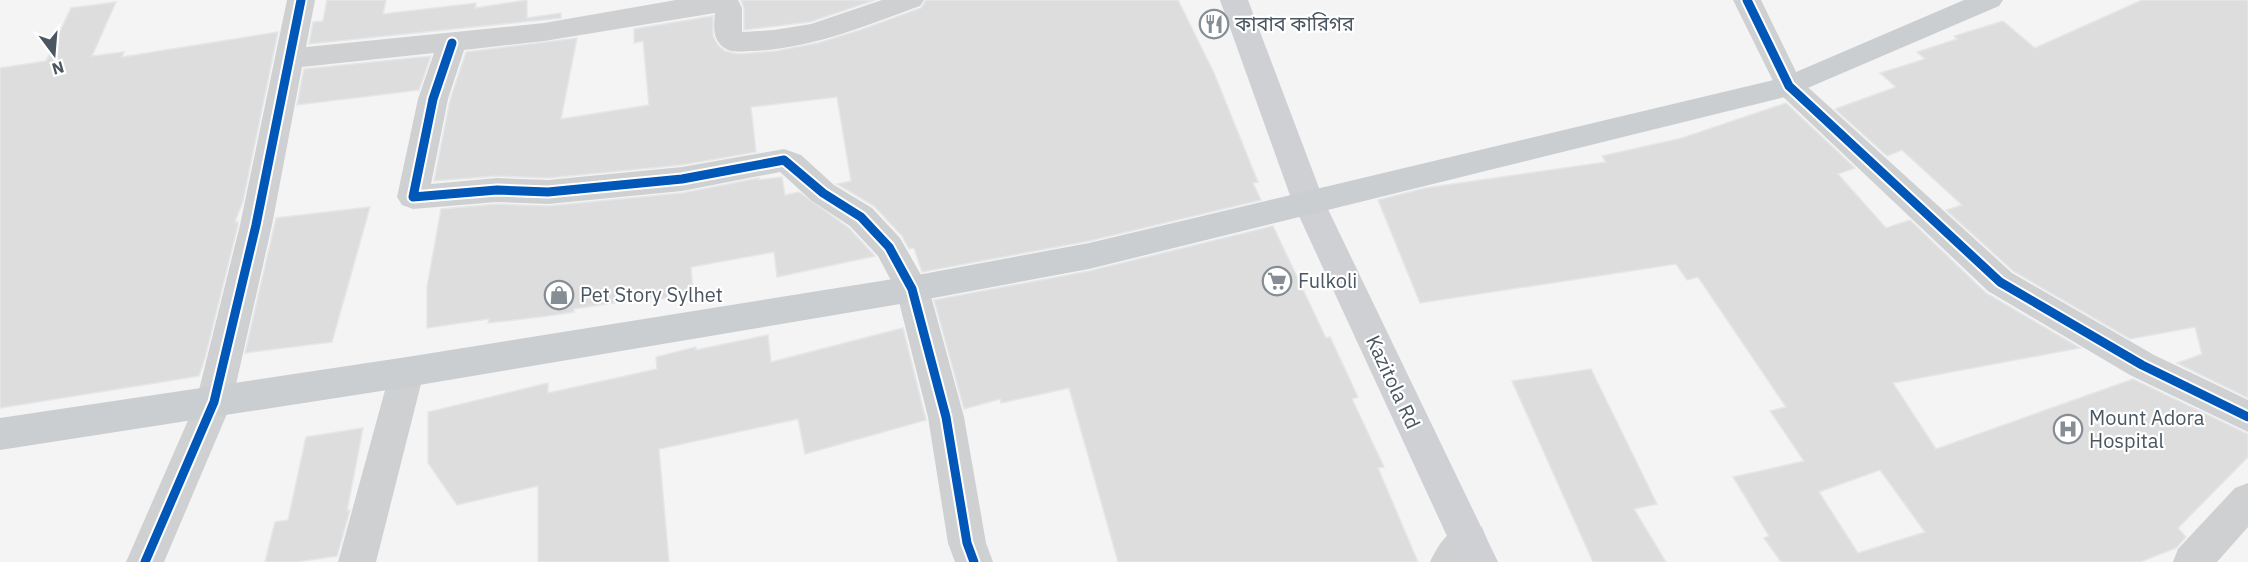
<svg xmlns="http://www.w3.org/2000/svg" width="2248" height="562" viewBox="0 0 2248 562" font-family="'IBM Plex Sans','Noto Sans Bengali',sans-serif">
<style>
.building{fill:#ddddde;stroke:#e5e6e7;stroke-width:1.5;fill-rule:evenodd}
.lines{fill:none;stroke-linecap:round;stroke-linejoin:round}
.street{fill:#ced0d2;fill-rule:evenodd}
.secondary{fill:#ced0d4;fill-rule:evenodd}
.primary{fill:#caced1;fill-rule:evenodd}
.cycleway-casing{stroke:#fff;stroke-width:13}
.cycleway{stroke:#0057b8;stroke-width:9}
.labels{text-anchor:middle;stroke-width:4.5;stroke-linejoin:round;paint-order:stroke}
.poi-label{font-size:20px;fill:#4a5661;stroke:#fff;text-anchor:start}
.street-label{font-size:20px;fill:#4a5661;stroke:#fff}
</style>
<rect width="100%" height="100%" fill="#f4f4f4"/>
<!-- building -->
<g class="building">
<path d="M327,0H386L383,14L476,3L475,8L527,0V18L561,13V18L309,44L313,22L323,21Z"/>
<path d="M741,0H875L810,22L744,30V8Z"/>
<path d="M926,0H1178L1214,73L1258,182L1253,183L1261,200L1089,241L922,272L914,248L909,249L902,236L874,206L837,184L851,181L837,97L751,107L756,152L682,165L548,178L497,176L434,181L450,100L466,52L577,38L561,119L649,105L643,41L634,43V29L713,16V36L718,45L725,51L738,54L776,51L818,43L860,30L921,8Z"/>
<path d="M2142,0H2248V398L2177,363L2202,354L2195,327L2130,339L2013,271L1946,210L1962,205L1902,150L1887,156L1835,109L1896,87L1880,73L1925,59L1917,52L1957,39L1954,36L2003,21L2035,48Z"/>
<path d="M116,2L92,56L124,52L122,57L278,32L243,201L235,222H238V225L205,358L199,376L0,408V68L46,61L71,8Z"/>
<path d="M431,56L419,90L297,105L304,69Z"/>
<path d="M1786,103L1855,168L1838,174L1886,228L1910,220L1986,293L2080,348L1893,383L1936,449L2133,379L2248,434V457L2178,528L2186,537L2176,548L2140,562H1781L1764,538L1769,536L1733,477L1804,461L1770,411L1786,407L1698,277L1687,280L1676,264L1420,303L1378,200L1425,188L1606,162L1602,156L1682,138ZM1880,470L1925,532L1858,553L1819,492Z"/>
<path d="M782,177L785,195L799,192L849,228L875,256L777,277L774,252L691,267L693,294L654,300V297L574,309V312L540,317L488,323L489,319L427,328V287L441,209L497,204L548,206L682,193L759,178V180Z"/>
<path d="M370,207L332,342L245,353L276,218Z"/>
<path d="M1273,226L1326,338L1330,337L1358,397L1352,399L1384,467L1378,468L1418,562H1118L1069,388L1001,403L1000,399L964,409L934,300L1089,271Z"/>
<path d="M903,328L926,420L805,454L798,419L659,449L669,562H538V486L457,505L428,463V412L548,383V393L657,369L656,357L696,347V350L768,335L771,362Z"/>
<path d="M1591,369L1657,504L1634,509L1666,562H1593L1512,381Z"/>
<path d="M363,428L347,511L350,510L337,556L297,562H265L275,522L288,520L306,437Z"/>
</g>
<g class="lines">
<!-- street -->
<g class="street">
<path d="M287,0H315L306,47L544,23L676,0H738L742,8V32L774,30L811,24L882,0H924L920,6C865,26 813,48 754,51C744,51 731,54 723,47C712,38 714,25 715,13L544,41L464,50L448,99L431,184L497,178L548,180L682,167L784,149L801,155L834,185L872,208L900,238L929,289L964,417L986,543L993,562H955L948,543L928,417L896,290L878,256L850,226L812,201L780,172L682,191L548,204L497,202L413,209L402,205L397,197L418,99L434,53L302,67L272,225L232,402L164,562H126L196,402L240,225Z"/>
<path d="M1733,0H1761L1800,80L2012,273L2154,355L2248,400V432L2130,375L1988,291L1779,93Z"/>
<path d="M407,357L419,362L424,372L376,562H338L390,372L395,362Z"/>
<path d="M2248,483V527L2217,562H2173L2178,549L2235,488Z"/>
<path d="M1468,522L1482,527L1487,540L1482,553L1474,562H1430C1438,544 1449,529 1468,522Z"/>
</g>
<!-- secondary -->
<path class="secondary" d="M1220,0H1248L1324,201L1498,562H1459L1292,201Z"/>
<!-- primary -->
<path class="primary" d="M1964,0H2003L1999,6L1789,96L1089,269L912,302L407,387L0,450V418L407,357L912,276L1089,243L1782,78Z"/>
<!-- cycleway casing -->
<g class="cycleway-casing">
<g id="cycleway">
<path d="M1747,0L1789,86L2000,282L2142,365L2248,417"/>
<path d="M452,43L433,99L413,197L497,190L548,192L682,179L784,160L823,193L861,217L889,247L912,289L946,417L967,543L974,562"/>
<path d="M145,562L214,402L256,225L301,0"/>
</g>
</g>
<!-- cycleway -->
<use href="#cycleway" class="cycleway"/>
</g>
<!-- icons -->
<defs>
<g id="restaurant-ring" transform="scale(1.5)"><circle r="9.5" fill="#fff" stroke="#868d94" stroke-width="1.5"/><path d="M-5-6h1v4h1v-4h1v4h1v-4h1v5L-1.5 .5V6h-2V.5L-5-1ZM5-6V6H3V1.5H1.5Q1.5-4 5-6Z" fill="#868d94"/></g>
<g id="supermarket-ring" transform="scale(1.5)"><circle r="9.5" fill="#fff" stroke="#868d94" stroke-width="1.5"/><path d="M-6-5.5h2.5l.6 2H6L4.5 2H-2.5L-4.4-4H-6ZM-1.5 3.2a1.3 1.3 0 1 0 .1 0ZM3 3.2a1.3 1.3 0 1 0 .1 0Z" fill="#868d94"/></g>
<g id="shop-ring" transform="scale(1.5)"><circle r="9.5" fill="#fff" stroke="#868d94" stroke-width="1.5"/><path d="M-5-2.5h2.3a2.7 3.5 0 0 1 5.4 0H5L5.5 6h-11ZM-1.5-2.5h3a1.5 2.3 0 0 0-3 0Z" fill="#868d94"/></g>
<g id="hospital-ring" transform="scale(1.5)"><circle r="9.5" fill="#fff" stroke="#868d94" stroke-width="1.5"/><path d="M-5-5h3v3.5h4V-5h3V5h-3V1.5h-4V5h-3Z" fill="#868d94"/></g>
</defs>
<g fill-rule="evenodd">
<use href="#restaurant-ring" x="1214" y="24"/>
<use href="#supermarket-ring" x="1277" y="281"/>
<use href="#shop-ring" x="559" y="295"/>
<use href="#hospital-ring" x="2068" y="429"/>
</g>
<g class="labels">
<!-- poi labels -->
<g class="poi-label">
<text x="1235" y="31">কাবাব কারিগর</text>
<text x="1298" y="288">Fulkoli</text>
<text x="580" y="302">Pet Story Sylhet</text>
<text x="2089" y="425">Mount Adora<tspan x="2089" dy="23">Hospital</tspan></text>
</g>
<!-- street labels -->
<g class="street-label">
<text transform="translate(1393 382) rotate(65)" y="7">Kazitola Rd</text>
</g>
</g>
<!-- north arrow -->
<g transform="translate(54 54) rotate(164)" stroke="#ffffff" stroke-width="4.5" paint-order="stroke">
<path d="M0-4.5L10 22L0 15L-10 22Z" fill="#4a5661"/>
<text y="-9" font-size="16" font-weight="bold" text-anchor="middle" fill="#4a5661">N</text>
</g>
</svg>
